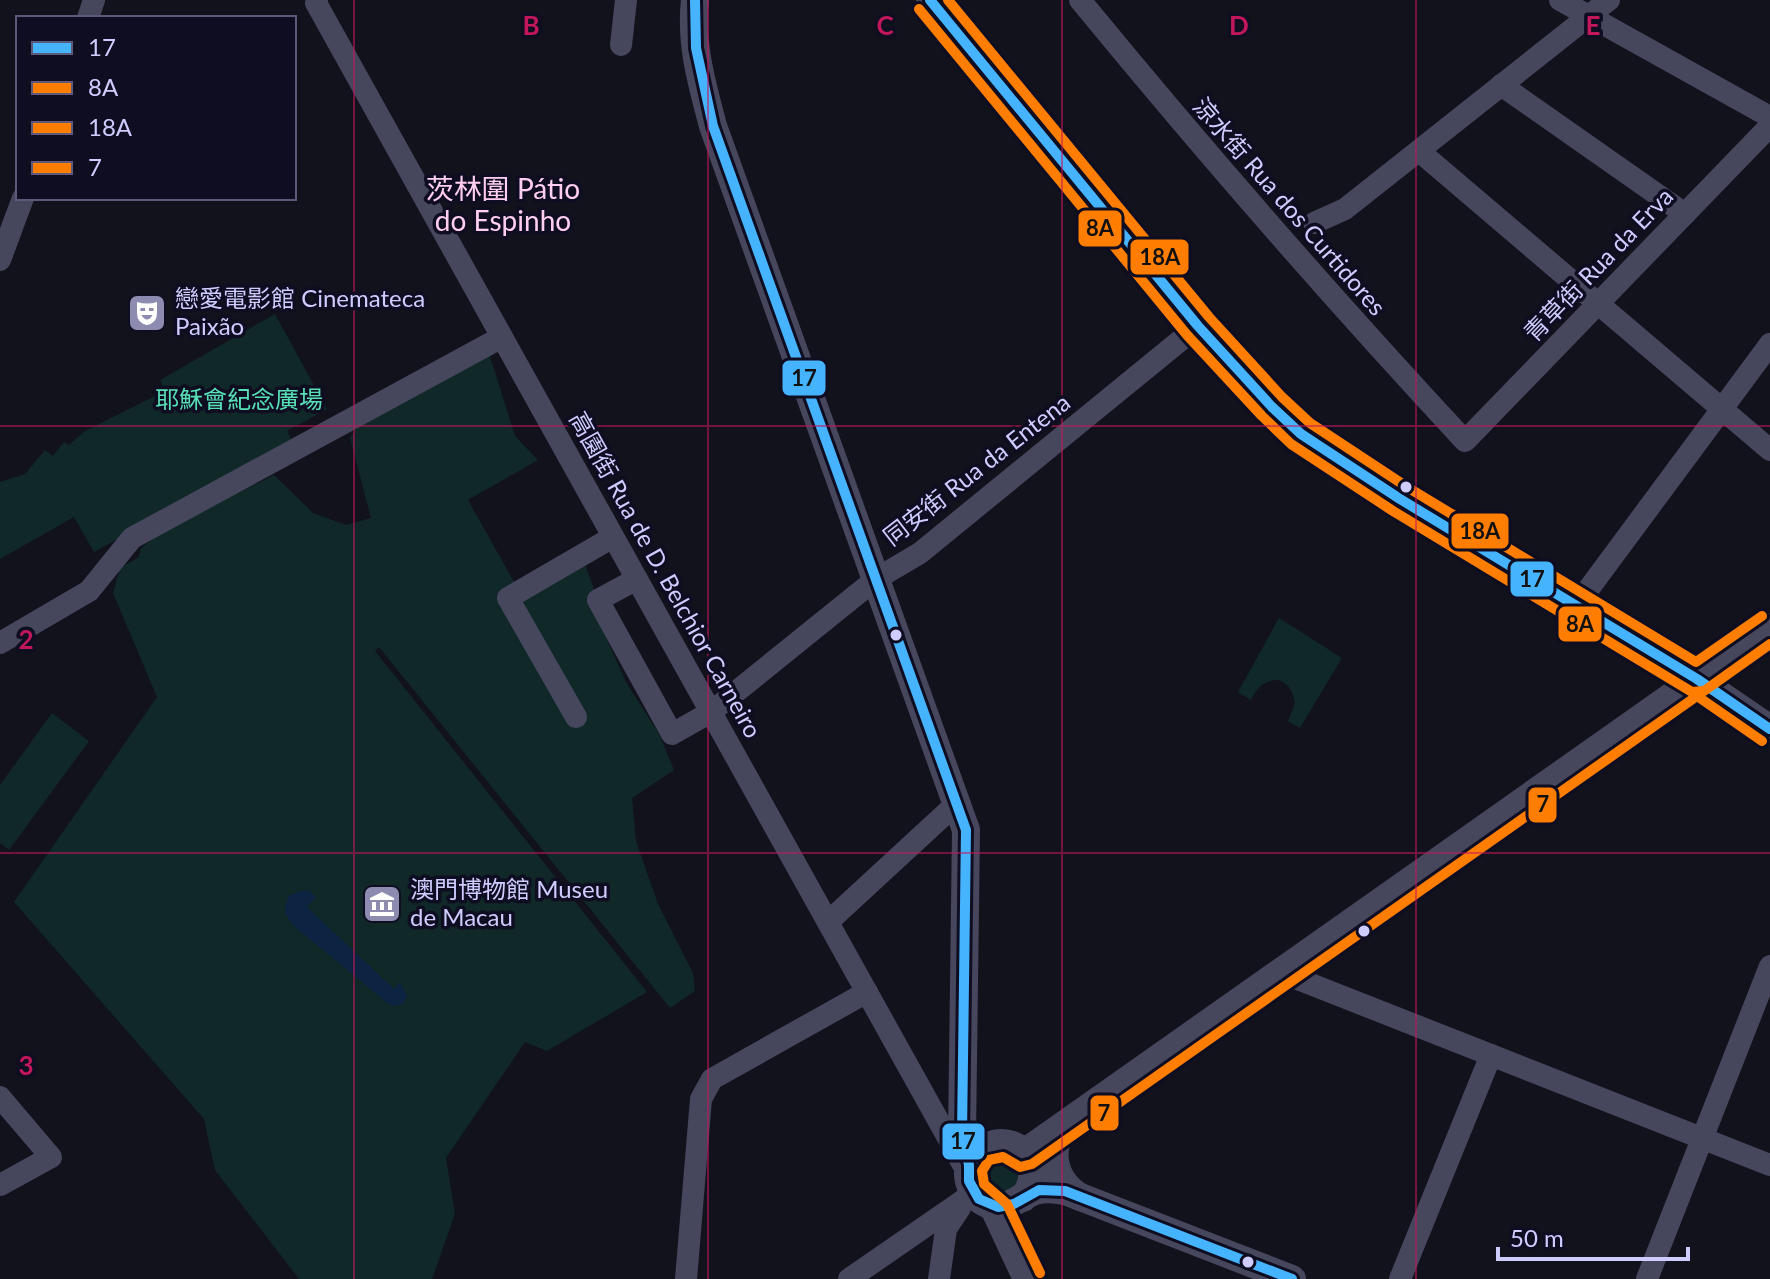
<svg xmlns="http://www.w3.org/2000/svg" width="1770" height="1279" viewBox="0 0 1770 1279" font-family="Lato,'Noto Sans SC',sans-serif">
<style>
.green{fill:#102827}
.water{fill:#0d2342}
.lines{fill:none;stroke-linecap:round;stroke-linejoin:round}
.minor{stroke:#46465d;stroke-width:22}
.tertiary{stroke:#46465d;stroke-width:28}
.bus-1-casing{stroke:#0f0d21;stroke-width:16}
.bus-2-casing{stroke:#0f0d21;stroke-width:16}
.bus-3-casing{stroke:#0f0d21;stroke-width:16}
.bus-4-casing{stroke:#0f0d21;stroke-width:16}
.bus-1{stroke:#46b3ff;stroke-width:10}
.bus-2{stroke:#ff7d00;stroke-width:10}
.bus-3{stroke:#ff7d00;stroke-width:10}
.bus-4{stroke:#ff7d00;stroke-width:10}
.grid{fill:none;stroke:#c2185b;stroke-width:2;stroke-opacity:0.55}
.bus-dot{fill:#cfccff;stroke:#0f0d21;stroke-width:3}
.labels{text-anchor:middle;stroke-width:7;stroke-linejoin:round;paint-order:stroke}
.street-label{font-size:24px;fill:#cfccff;stroke:#0f0d21}
.poi-label{font-size:24px;fill:#cfccff;stroke:#0f0d21;text-anchor:start}
.park-label{font-size:24px;fill:#57e0b6;stroke:#0f0d21}
.quarter-label{font-size:28px;fill:#ffcef0;stroke:#0f0d21}
.grid-label{font-size:26px;text-anchor:middle;font-weight:bold;fill:#c2185b;stroke:#0f0d21;stroke-width:7;stroke-linejoin:round;paint-order:stroke}
.line-badge{stroke:#0f0d21;stroke-width:3}
.pale-badge-label{font-size:22px;text-anchor:middle;font-weight:bold;fill:#111}
</style>
<rect width="100%" height="100%" fill="#12121d"/>
<!-- green -->
<g class="green">
<path d="M275,314L327,409L287,431L293,443L94,552L74,517L0,559V482L25,474L45,450L53,456L64,442L69,445L85,431L165,391L160,380Z"/>
<path d="M490,356L515,436L538,460L468,500L518,589L582,557L593,586L601,626L626,682L659,734L674,770L632,798L636,841L658,904L693,973L695,991L670,1008L379,647L375,651L647,992L547,1051L525,1042L446,1158L455,1214L432,1279H299L215,1170L204,1119L14,902L157,697L113,593L120,568L139,557L141,548L169,527L274,475L313,513L346,525L371,518L350,438L359,423L432,382Z"/>
<path d="M1279,618L1342,658L1300,728L1288,721L1295,703C1290,672 1262,674 1251,700L1238,692Z"/>
<path d="M52,713L89,741L9,850L0,843V785Z"/>
<circle cx="1000" cy="1175" r="18"/>
</g>
<!-- water -->
<path class="water" d="M304,890L309,891L316,897L307,907L394,989L400,982L407,996L403,1004L393,1006L386,1002L294,926C285,915 281,908 290,895Z"/>
<g class="lines">
<!-- minor -->
<g class="minor">
<path d="M317,0L316,3L962,1163"/>
<path d="M1080,0C1204,151 1332,298 1465,441L1770,126"/>
<path d="M1560,0L1770,117"/>
<path d="M88,18L94,0"/>
<path d="M621,45L626,0"/>
<path d="M1501,85L1685,214"/>
<path d="M1419,151L1770,450"/>
<path d="M1314,223L1345,209L1609,0"/>
<path d="M0,260L23,198"/>
<path d="M637,579L598,600L672,734L711,712L876,579L920,553L1198,326"/>
<path d="M1576,606L1770,344"/>
<path d="M0,643L89,591L132,538L502,337"/>
<path d="M576,717L508,598L613,537"/>
<path d="M828,922L957,803"/>
<path d="M1280,972L1770,1165"/>
<path d="M0,1097L51,1157L0,1185"/>
<path d="M686,1279L701,1099L712,1079L867,992"/>
<path d="M849,1279L965,1199L976,1195"/>
<path d="M939,1279L946,1229L960,1208"/>
<path d="M1400,1279L1491,1055"/>
<path d="M1647,1279L1770,966"/>
</g>
<!-- tertiary -->
<g class="tertiary">
<path d="M695,0C690,44 702,84 713,126L966,830L962,1135L969,1165"/>
<path d="M930,0L1198,326L1272,407L1301,434L1400,499L1697,679L1770,729"/>
<path d="M1070,1121C1045,1145 1052,1180 1080,1197"/>
<path d="M1024,1153L1770,627"/>
<path d="M1023,1198C1031,1188 1035,1176 1030,1164C1015,1122 952,1150 972,1189C975,1196 981,1202 990,1205C1009,1211 1018,1197 1035,1191C1045,1188 1055,1189 1065,1191L1292,1279"/>
<path d="M993,1206L1027,1279"/>
</g>
<!-- bus-1 casing -->
<g class="bus-1-casing">
<g id="bus-1">
<path d="M695,0L696,48L713,126L966,830L962,1135L969,1165V1181L979,1199L998,1207L1014,1204L1039,1190L1065,1191L1292,1279"/>
<path d="M930,0L1198,326L1272,407L1301,434L1400,499L1697,679L1770,729"/>
</g>
</g>
<!-- bus-2 casing -->
<g class="bus-2-casing">
<path id="bus-2" d="M919,9L1187,335L1262,416L1291,444L1393,511L1692,692L1704,691L1770,644"/>
</g>
<!-- bus-3 casing -->
<g class="bus-3-casing">
<path id="bus-3" d="M948,0L1209,317L1282,397L1310,423L1407,487L1696,662L1762,616"/>
</g>
<!-- bus-4 casing -->
<g class="bus-4-casing">
<path id="bus-4" d="M1040,1273L1007,1204L984,1184L982,1171L989,1160L1003,1157L1020,1167L1032,1164L1697,696L1762,741"/>
</g>
<!-- bus-1 -->
<use href="#bus-1" class="bus-1"/>
<!-- bus-2 -->
<use href="#bus-2" class="bus-2"/>
<!-- bus-3 -->
<use href="#bus-3" class="bus-3"/>
<!-- bus-4 -->
<use href="#bus-4" class="bus-4"/>
</g>
<!-- grid -->
<path class="grid" d="M354,0V1279M708,0V1279M1062,0V1279M1416,0V1279M0,426H1770M0,853H1770"/>
<!-- icons -->
<defs>
<g id="theatre-square" transform="scale(2)"><rect x="-9" y="-9" width="18" height="18" rx="4" fill="#8d8bb0" stroke="#0f0d21"/><path d="M-5-5.5Q0-4 5-5.5V0Q5 5 0 6Q-5 5-5 0ZM-3.3-2.5H-1v1.5H-3.3ZM1-2.5H3.3v1.5H1ZM-2.8 1Q0 5.5 2.8 1Z" fill="#fff"/></g>
<g id="museum-square" transform="scale(2)"><rect x="-9" y="-9" width="18" height="18" rx="4" fill="#8d8bb0" stroke="#0f0d21"/><path d="M0-6L6-3V-2H-6V-3ZM-5-1h2V3h-2ZM-1-1h2V3h-2ZM3-1h2V3H3ZM-6 4H6V6H-6Z" fill="#fff"/></g>
</defs>
<g fill-rule="evenodd">
<use href="#theatre-square" x="147" y="313"/>
<use href="#museum-square" x="382" y="904"/>
</g>
<!-- markers -->
<g class="bus-dot">
<circle cx="1406" cy="487" r="7"/>
<circle cx="896" cy="635" r="7"/>
<circle cx="1364" cy="931" r="7"/>
<circle cx="1248" cy="1262" r="7"/>
</g>
<g class="labels">
<!-- street labels -->
<g class="street-label">
<text transform="translate(1289 207) rotate(49)" y="8">涼水街 Rua dos Curtidores</text>
<text transform="translate(1599 265) rotate(-46)" y="8">青草街 Rua da Erva</text>
<text transform="translate(977 470) rotate(-38)" y="8">同安街 Rua da Entena</text>
<text transform="translate(665 575) rotate(61)" y="8">高園街 Rua de D. Belchior Carneiro</text>
</g>
<!-- poi labels -->
<g class="poi-label">
<text x="175" y="307">戀愛電影館 Cinemateca<tspan x="175" dy="28">Paixão</tspan></text>
<text x="410" y="898">澳門博物館 Museu<tspan x="410" dy="28">de Macau</tspan></text>
</g>
<!-- park labels -->
<g class="park-label">
<text x="239" y="408">耶穌會紀念廣場</text>
</g>
<!-- quarter labels -->
<g class="quarter-label">
<text x="503" y="199">茨林圍 Pátio<tspan x="503" dy="32">do Espinho</tspan></text>
</g>
</g>
<g class="grid-label">
<text x="531" y="35">B</text>
<text x="885" y="35">C</text>
<text x="1239" y="35">D</text>
<text x="1593" y="35">E</text>
<text x="26" y="649">2</text>
<text x="26" y="1075">3</text>
</g>
<g class="line-badge">
<rect x="1077" y="209" width="46" height="39" rx="8" fill="#ff7d00"/>
<rect x="1129" y="238" width="61" height="38" rx="8" fill="#ff7d00"/>
<rect x="781" y="359" width="46" height="38" rx="8" fill="#46b3ff"/>
<rect x="1450" y="512" width="60" height="38" rx="8" fill="#ff7d00"/>
<rect x="1509" y="560" width="46" height="38" rx="8" fill="#46b3ff"/>
<rect x="1557" y="605" width="46" height="38" rx="8" fill="#ff7d00"/>
<rect x="1527" y="786" width="31" height="38" rx="8" fill="#ff7d00"/>
<rect x="1089" y="1094" width="31" height="38" rx="8" fill="#ff7d00"/>
<rect x="941" y="1122" width="45" height="39" rx="8" fill="#46b3ff"/>
</g>
<g class="pale-badge-label">
<text x="1100" y="236">8A</text>
<text x="1160" y="265">18A</text>
<text x="804" y="386">17</text>
<text x="1480" y="539">18A</text>
<text x="1532" y="587">17</text>
<text x="1580" y="632">8A</text>
<text x="1543" y="812">7</text>
<text x="1104" y="1121">7</text>
<text x="963" y="1149">17</text>
</g>
<!-- legend -->
<rect x="16" y="16" width="280" height="184" fill="#0f0d21" stroke="#5c597a" stroke-width="2"/>
<rect x="32" y="42" width="40" height="12" fill="#46b3ff" stroke="#5c597a" stroke-width="2"/>
<text x="88" y="56" font-size="24" fill="#cfccff">17</text>
<rect x="32" y="82" width="40" height="12" fill="#ff7d00" stroke="#5c597a" stroke-width="2"/>
<text x="88" y="96" font-size="24" fill="#cfccff">8A</text>
<rect x="32" y="122" width="40" height="12" fill="#ff7d00" stroke="#5c597a" stroke-width="2"/>
<text x="88" y="136" font-size="24" fill="#cfccff">18A</text>
<rect x="32" y="162" width="40" height="12" fill="#ff7d00" stroke="#5c597a" stroke-width="2"/>
<text x="88" y="176" font-size="24" fill="#cfccff">7</text>
<!-- scale -->
<path d="M1498 1247v12h190v-12" fill="none" stroke="#cfccff" stroke-width="4"/>
<text x="1510" y="1247" font-size="24" fill="#cfccff" stroke="#0f0d21" stroke-width="6" paint-order="stroke">50 m</text>
</svg>
